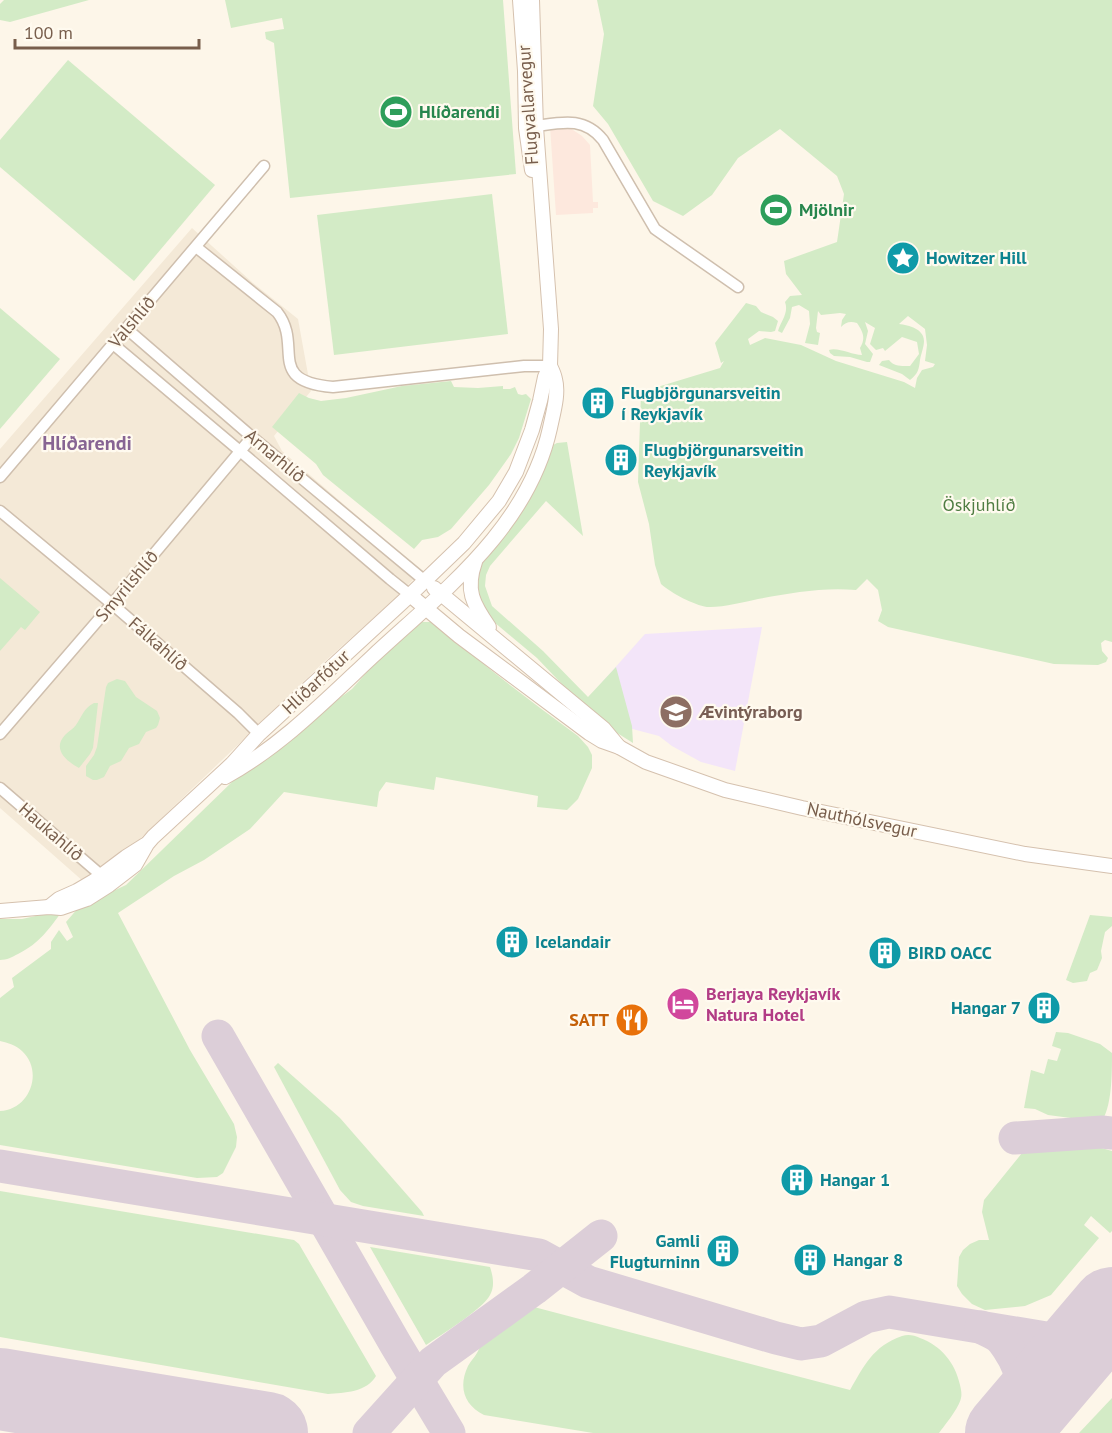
<svg xmlns="http://www.w3.org/2000/svg" width="1112" height="1433" viewBox="0 0 1112 1433" font-family="'PT Sans',sans-serif">
<style>
.residential{fill:#f4e9d7}
.commercial{fill:#fde8dd}
.education{fill:#f3e5f9}
.green{fill:#d3ebc6}
.lines{fill:none;stroke-linecap:round;stroke-linejoin:round}
.taxiway{stroke:#dcced8;stroke-width:33}
.runway{stroke:#dcced8;stroke-width:82}
.street-casing{stroke:#cfbfae;stroke-width:13}
.secondary-casing{stroke:#d5c1ae;stroke-width:16}
.street{stroke:#fff;stroke-width:10}
.secondary{stroke:#fff;stroke-width:14}
.labels{text-anchor:middle;stroke-width:4.5;stroke-linejoin:round;paint-order:stroke}
.street-label{font-size:18px;fill:#785e4c;stroke:#fffaef}
.leisure-label{font-size:18px;font-weight:bold;fill:#27864d;stroke:#fffaef;text-anchor:start}
.culture-label{font-size:18px;font-weight:bold;fill:#0d838f;stroke:#fffaef;text-anchor:start}
.park-label{font-size:18px;fill:#507d43;stroke:#fffaef}
.education-label{font-size:18px;font-weight:bold;fill:#785e54;stroke:#fffaef;text-anchor:start}
.hotel-label{font-size:18px;font-weight:bold;fill:#b23c85;stroke:#fffaef;text-anchor:start}
.food-label{font-size:18px;font-weight:bold;fill:#c56008;stroke:#fffaef;text-anchor:end}
.neighbourhood-label{font-size:20px;font-weight:bold;fill:#876493;stroke:#fffaef}
</style>
<rect width="100%" height="100%" fill="#fdf6e9"/>
<!-- residential -->
<path class="residential" d="M192,228L253,283L298,319L311,391L274,436L282,451L421,571L397,597L323,663L117,861L106,865H103L84,882L0,808V449Z"/>
<!-- commercial -->
<path class="commercial" d="M550,126L570,128L582,136L590,145L593,202H598V208H593V213L556,215Z"/>
<!-- education -->
<path class="education" d="M762,627L735,771L701,762L672,746L659,736L625,727L589,697L645,634Z"/>
<!-- green -->
<g class="green">
<path d="M4,0H89L10,22L0,20V4Z"/>
<path d="M225,0H503L516,174L290,198L274,43L266,39L265,32L284,29L282,18L231,28Z"/>
<path d="M597,0H1112V642L1105,640L1101,643L1102,651L1108,658L1106,662L1098,665L1054,664L888,627L878,621L882,610L878,590L867,579L856,590C823,587 790,593 758,599C744,602 721,608 707,607C694,605 671,593 661,584L655,565L649,524L638,482L641,392L720,368L724,361L721,363L715,343L746,303L756,306L761,312L773,317L778,321L775,331L771,332L759,331L748,339L750,345L765,338L801,345L836,361L904,382L915,388L917,378L922,370L933,367L935,364L925,361L927,345L925,329L908,316L899,324C909,325 924,329 924,341C924,347 921,354 920,360C919,369 918,374 910,380L902,374L879,365L882,361L889,360C894,367 902,366 910,366L919,354L917,342L902,337L885,351L883,348L876,350L870,344L875,328L865,322L868,331L865,344L873,354L870,362H867L850,357L834,356L830,353L829,350C838,347 852,355 862,355L860,348C866,338 863,332 857,323C850,321 846,322 841,327L842,320L846,314L840,313L821,315L818,311L816,328L817,332L820,333L818,345L805,343L810,324L809,311L799,305L792,307L790,318L782,333L778,331C781,321 789,313 785,302L790,296L802,295L786,274L784,261L837,242L844,194L837,176L780,129L738,158L712,195L683,216L653,201L608,124L593,106L604,34Z"/>
<path d="M68,60L215,185L134,281L0,167V140Z"/>
<path d="M492,194L508,334L334,355L317,215Z"/>
<path d="M0,308L60,359L0,429Z"/>
<path d="M451,381L454,387L478,388L503,386V389H510L515,387L518,394L522,395L526,394L531,399L519,438L511,454L489,485L451,529L438,537L422,540L414,549L323,475L316,464L272,427L299,393L309,398L321,401L346,398L402,386Z"/>
<path d="M567,442L583,536L546,501L490,566L486,575L485,586L492,606L543,651L588,697L616,667L632,726L633,743L614,731L577,700L537,658L494,622L477,596L474,584L480,565L551,446L557,443Z"/>
<path d="M0,578L40,612L25,630L21,627L0,651Z"/>
<path d="M414,622H436C480,664 529,700 578,736L588,747L592,755V768L578,799L567,810L537,807L538,796L436,777L434,790L386,782L379,792L377,807L284,792L250,829L204,860L174,876L118,913L190,1050L234,1124L237,1137L236,1147L223,1173L217,1177L197,1178L0,1145V1111C30,1110 44,1071 22,1051C16,1045 8,1043 0,1041V998L14,987L12,978L51,949V942L59,930L67,941L73,937L66,922L79,907L126,885L234,780L326,708L352,689L395,640Z"/>
<path d="M117,679L125,681L136,697L157,711L160,718L158,725L156,728L146,732L139,744L129,748L121,761L110,766L104,777L97,780H93L86,776V766L94,755L97,747L106,687L108,683Z"/>
<path d="M94,703H98L93,748L90,754L79,768C66,761 52,749 65,735C69,731 73,729 76,725C82,716 84,708 94,703Z"/>
<path d="M63,910C48,930 41,942 18,954C12,957 7,960 0,960V919H22Z"/>
<path d="M1090,915L1112,917V926L1105,932L1101,951L1102,958L1097,970L1090,973L1087,981L1073,983L1066,980Z"/>
<path d="M1056,1032L1068,1033L1100,1044L1112,1053C1112,1074 1112,1108 1101,1122L1048,1115L1035,1109L1024,1108L1031,1070L1044,1074L1048,1059L1057,1061L1061,1049L1052,1046Z"/>
<path d="M278,1063L340,1118L422,1212L424,1216L363,1206L351,1202L340,1190L274,1067Z"/>
<path d="M1081,1145L1098,1147L1112,1151V1231L1110,1233L1091,1216L1084,1225L1099,1238L1051,1295L1025,1306L985,1310L972,1304L962,1294L957,1286L959,1257L963,1250L970,1244L979,1240H989L982,1212L984,1200L1022,1153L1050,1148Z"/>
<path d="M0,1191L294,1240L299,1244L376,1376C367,1392 344,1393 328,1394L0,1337Z"/>
<path d="M370,1247L490,1267C493,1276 495,1286 490,1295C483,1309 441,1335 426,1345Z"/>
<path d="M534,1307L850,1390C864,1366 873,1346 902,1336C908,1334 914,1335 920,1338C941,1346 955,1362 960,1385C961,1389 962,1394 961,1398C959,1408 945,1425 939,1433H593L484,1415C464,1405 458,1387 468,1366C472,1359 478,1354 480,1346Z"/>
<path d="M1112,1398V1433H1079Z"/>
</g>
<g class="lines">
<!-- taxiway -->
<g class="taxiway">
<path d="M218,1036L396,1345L449,1433"/>
<path d="M1015,1138L1102,1132L1112,1133"/>
<path d="M0,1166L539,1255L588,1282L776,1338L801,1344L821,1341L866,1317L889,1312L1112,1349"/>
<path d="M981,1327C987,1331 996,1334 1001,1339C1004,1342 1007,1347 1009,1350C1029,1379 1021,1400 1009,1429"/>
<path d="M1054,1337C1080,1335 1094,1325 1112,1307"/>
<path d="M266,1433H267"/>
<path d="M369,1433L433,1362L534,1289L601,1236"/>
</g>
<!-- runway -->
<g class="runway">
<path d="M0,1389L267,1433"/>
<path d="M1006,1433L1112,1308"/>
</g>
<!-- street casing -->
<g class="street-casing">
<g id="street">
<path d="M529,127C557,124 582,114 603,140L655,229L738,287"/>
<path d="M196,247L277,312C304,346 264,381 333,387L524,366H550"/>
<path d="M127,329L252,437L425,581"/>
<path d="M113,344L240,451L390,579L410,595"/>
<path d="M0,477L264,166"/>
<path d="M0,511L112,604L238,713L259,734"/>
<path d="M0,734L112,604L252,437"/>
<path d="M0,788L102,876"/>
</g>
</g>
<!-- secondary casing -->
<g class="secondary-casing">
<g id="secondary">
<path d="M520,0L525,71L526,128L532,170"/>
<path d="M475,562C465,590 473,604 489,627"/>
<path d="M434,588L604,729L619,747"/>
<path d="M410,595L459,636L589,733L602,741L619,747L646,762L725,790L802,808L1025,854L1112,866"/>
<path d="M225,777C280,747 326,700 372,657C443,591 528,528 550,428C553,413 559,394 555,379C554,374 552,370 550,366"/>
<path d="M49,907L59,899L77,891L94,881L126,857L145,845"/>
<path d="M0,911L49,907L61,908L87,899L109,885L135,865L147,844L153,837L232,764L259,734L410,595L464,543L499,501L516,472L532,430L540,401L545,377L550,366L551,329L536,127L532,0"/>
</g>
</g>
<!-- street -->
<use href="#street" class="street"/>
<!-- secondary -->
<use href="#secondary" class="secondary"/>
</g>
<!-- icons -->
<defs>
<g id="stadium-disc" transform="scale(1.725)"><circle r="9.5" fill="#2e9e5b" stroke="#fffaef"/><path d="M0-5a6.5 5 0 1 0 0 10a6.5 5 0 1 0 0-10ZM-3.5-1.8h7v3.6h-7Z" fill="#fff"/></g>
<g id="sight-disc" transform="scale(1.725)"><circle r="9.5" fill="#0f9aa8" stroke="#fffaef"/><path d="M0-6L1.8-2.2L6-1.7L2.9 1.2L3.7 5.4L0 3.3L-3.7 5.4L-2.9 1.2L-6-1.7L-1.8-2.2Z" fill="#fff"/></g>
<g id="building-disc" transform="scale(1.725)"><circle r="9.5" fill="#0f9aa8" stroke="#fffaef"/><path d="M-4-6H4V6H1V3H-1V6H-4ZM-2.5-4.3h1.7v1.8h-1.7ZM.8-4.3h1.7v1.8H.8ZM-2.5-1h1.7V.8h-1.7ZM.8-1h1.7V.8H.8Z" fill="#fff"/></g>
<g id="school-disc" transform="scale(1.725)"><circle r="9.5" fill="#8d6e63" stroke="#fffaef"/><path d="M0-5L7-2L0 1L-7-2ZM-4 1L0 2.5L4 1V4Q0 6-4 4Z" fill="#fff"/></g>
<g id="hotel-disc" transform="scale(1.725)"><circle r="9.5" fill="#d1479c" stroke="#fffaef"/><path d="M-6-4.5h1.5V1H6V5H4.5V3h-9V5H-6ZM-4 0a1.8 1.8 0 1 1 3.6 0ZM.5 0V-2.5h3Q6-2.5 6 0Z" fill="#fff"/></g>
<g id="restaurant-disc" transform="scale(1.725)"><circle r="9.5" fill="#e8710a" stroke="#fffaef"/><path d="M-5-6h1v4h1v-4h1v4h1v-4h1v5L-1.5 .5V6h-2V.5L-5-1ZM5-6V6H3V1.5H1.5Q1.5-4 5-6Z" fill="#fff"/></g>
</defs>
<g fill-rule="evenodd">
<use href="#stadium-disc" x="396" y="112"/>
<use href="#stadium-disc" x="776" y="210"/>
<use href="#sight-disc" x="903" y="258"/>
<use href="#building-disc" x="598" y="403"/>
<use href="#building-disc" x="621" y="460"/>
<use href="#school-disc" x="676" y="712"/>
<use href="#building-disc" x="512" y="942"/>
<use href="#building-disc" x="885" y="953"/>
<use href="#hotel-disc" x="683" y="1004"/>
<use href="#building-disc" x="1044" y="1008"/>
<use href="#restaurant-disc" x="632" y="1020"/>
<use href="#building-disc" x="797" y="1180"/>
<use href="#building-disc" x="723" y="1251"/>
<use href="#building-disc" x="810" y="1260"/>
</g>
<g class="labels">
<!-- street labels -->
<g class="street-label">
<text transform="translate(528 105) rotate(-94)" y="6">Flugvallarvegur</text>
<text transform="translate(132 322) rotate(-50)" y="6">Valshlíð</text>
<text transform="translate(275 456) rotate(40)" y="6">Arnarhlíð</text>
<text transform="translate(127 586) rotate(-50)" y="6">Smyrilshlíð</text>
<text transform="translate(158 644) rotate(41)" y="6">Fálkahlíð</text>
<text transform="translate(316 682) rotate(-43)" y="6">Hlíðarfótur</text>
<text transform="translate(862 820) rotate(12)" y="6">Nauthólsvegur</text>
<text transform="translate(51 832) rotate(41)" y="6">Haukahlíð</text>
</g>
<!-- leisure labels -->
<g class="leisure-label">
<text x="419" y="118">Hlíðarendi</text>
<text x="799" y="216">Mjölnir</text>
</g>
<!-- culture labels -->
<g class="culture-label">
<text x="926" y="264">Howitzer Hill</text>
<text x="621" y="399">Flugbjörgunarsveitin<tspan x="621" dy="21">í Reykjavík</tspan></text>
<text x="644" y="456">Flugbjörgunarsveitin<tspan x="644" dy="21">Reykjavík</tspan></text>
<text x="535" y="948">Icelandair</text>
<text x="908" y="959">BIRD OACC</text>
<text x="1021" y="1014" text-anchor="end">Hangar 7</text>
<text x="820" y="1186">Hangar 1</text>
<text x="700" y="1247" text-anchor="end">Gamli<tspan x="700" dy="21">Flugturninn</tspan></text>
<text x="833" y="1266">Hangar 8</text>
</g>
<!-- park labels -->
<g class="park-label">
<text x="979" y="511">Öskjuhlíð</text>
</g>
<!-- education labels -->
<g class="education-label">
<text x="699" y="718">Ævintýraborg</text>
</g>
<!-- hotel labels -->
<g class="hotel-label">
<text x="706" y="1000">Berjaya Reykjavík<tspan x="706" dy="21">Natura Hotel</tspan></text>
</g>
<!-- food labels -->
<g class="food-label">
<text x="609" y="1026">SATT</text>
</g>
<!-- neighbourhood labels -->
<g class="neighbourhood-label">
<text x="87" y="450">Hlíðarendi</text>
</g>
</g>
<!-- scale -->
<path d="M15 39v9h184v-9" fill="none" stroke="#785e4c" stroke-width="3"/>
<text x="24" y="39" font-size="18" fill="#785e4c" stroke="#fffaef" stroke-width="4.5" paint-order="stroke">100 m</text>
</svg>
